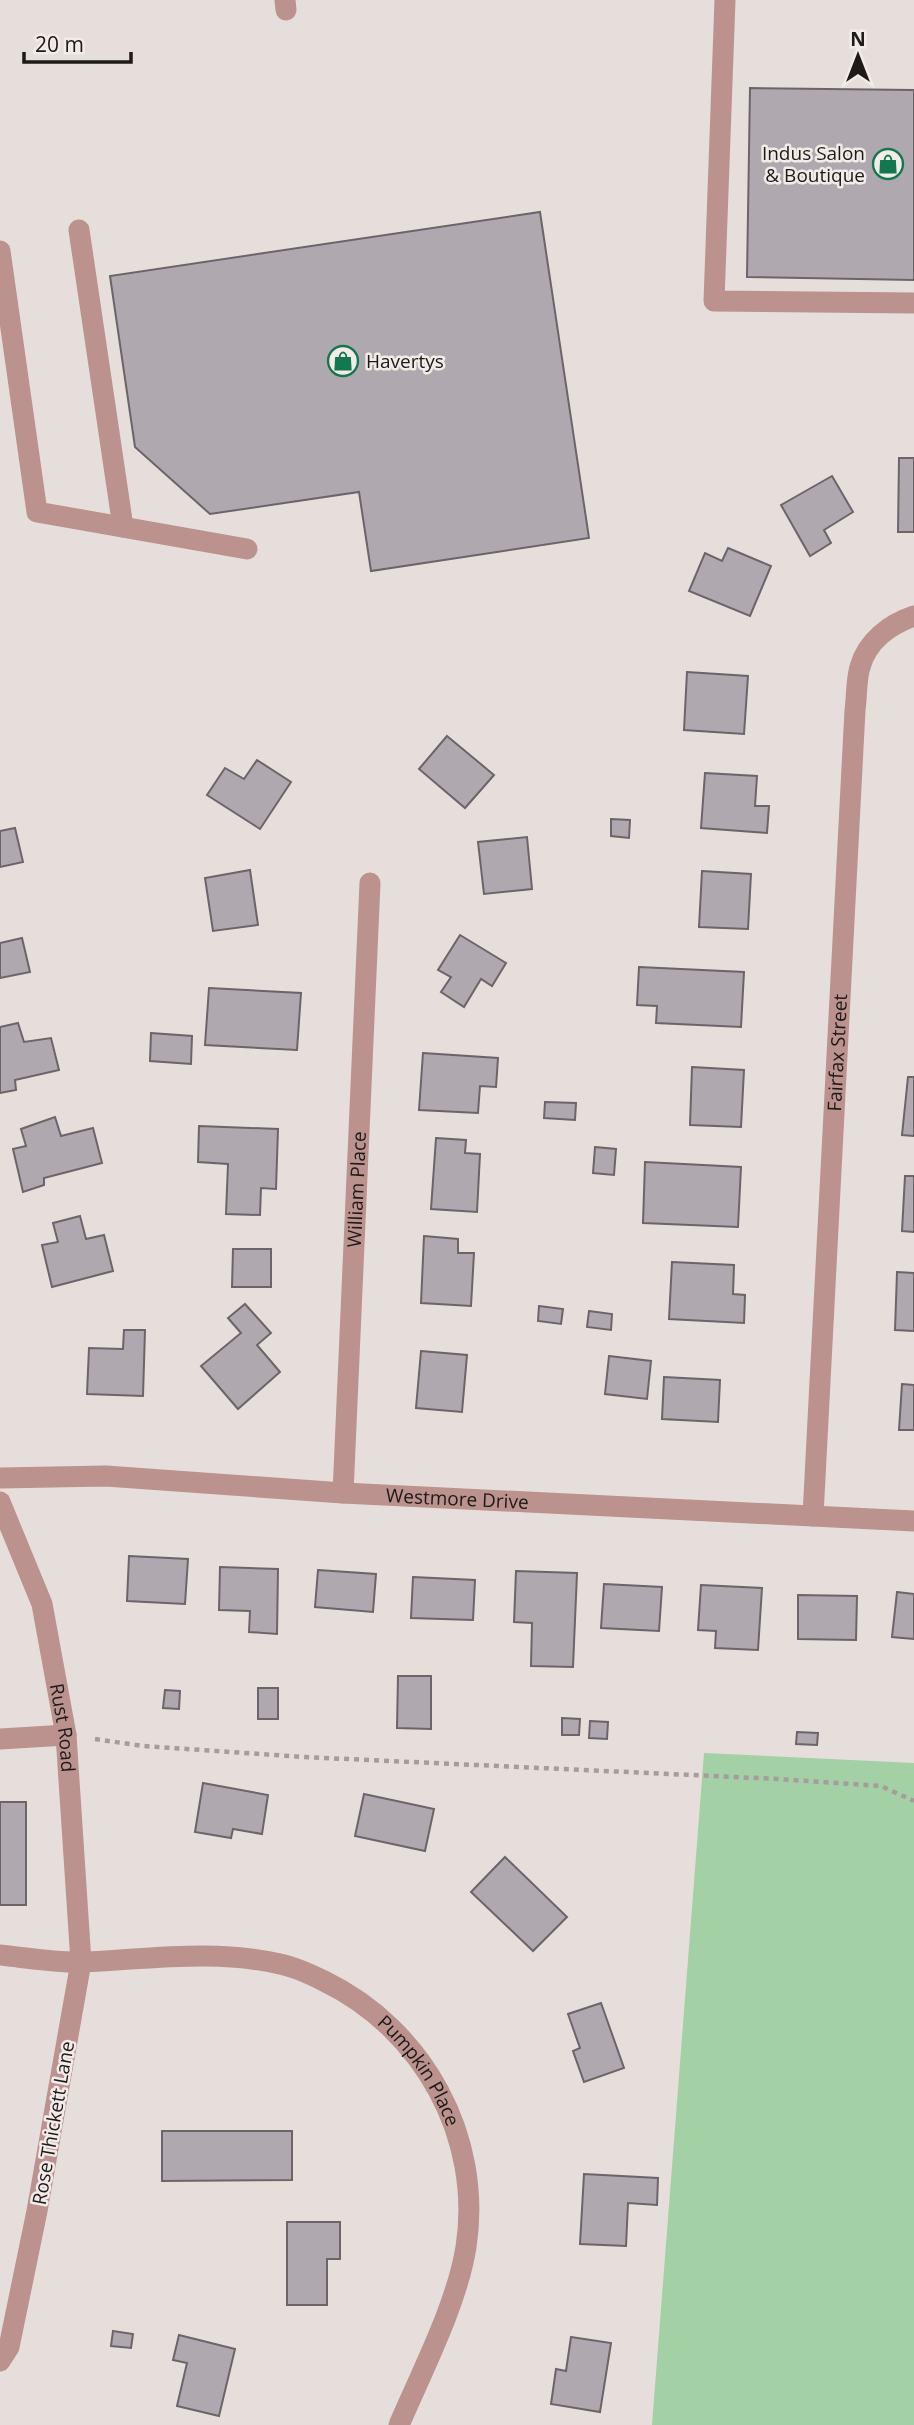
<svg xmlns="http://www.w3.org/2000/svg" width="914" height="2425" viewBox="0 0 914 2425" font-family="'Open Sans',sans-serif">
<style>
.green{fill:#a3d0a5}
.building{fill:#afa9af;stroke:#6b656a;stroke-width:2}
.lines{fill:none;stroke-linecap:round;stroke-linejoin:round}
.path{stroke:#a49d9b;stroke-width:4.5;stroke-dasharray:5 5;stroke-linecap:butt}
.minor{stroke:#bb928d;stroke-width:21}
.labels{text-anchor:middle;stroke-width:5;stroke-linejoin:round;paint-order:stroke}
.poi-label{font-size:19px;fill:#1d1a19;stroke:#f3ebe8;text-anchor:end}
.street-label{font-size:19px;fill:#1d1a19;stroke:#f3ebe8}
</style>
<rect width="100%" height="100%" fill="#e6dedb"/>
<!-- green -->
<path class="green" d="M704,1753L914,1763V2425H652Z"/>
<!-- building -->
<g class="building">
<path d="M750,88L914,90V280L747,277Z"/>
<path d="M540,212L589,538L371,571L359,492L210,514L135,447L110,276Z"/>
<path d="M899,458H914V532H898Z"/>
<path d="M832,476L853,512L824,530L831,543L810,556L781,505Z"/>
<path d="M728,548L771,566L750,616L689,591L705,553L722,561Z"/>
<path d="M687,672L748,676L744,734L684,730Z"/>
<path d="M447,736L494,775L465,808L419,769Z"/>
<path d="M257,760L291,782L260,829L207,795L225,768L244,779Z"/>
<path d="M705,773L757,776L755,806H769L767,833L701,828Z"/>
<path d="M611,819L630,820L629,838L611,836Z"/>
<path d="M15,828L23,862L0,867V831Z"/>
<path d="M527,837L532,889L484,894L478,842Z"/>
<path d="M250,870L258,925L213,931L205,878Z"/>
<path d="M702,871L751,874L748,929L699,927Z"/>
<path d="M460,935L506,963L492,986L481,979L464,1007L441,992L451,977L438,970Z"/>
<path d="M22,938L30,972L0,978V943Z"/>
<path d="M639,967L744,972L741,1027L656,1023L657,1006L637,1005Z"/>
<path d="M209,988L301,993L297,1050L205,1045Z"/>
<path d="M18,1023L24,1042L51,1038L59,1070L15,1080L16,1090L0,1093V1027Z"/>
<path d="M151,1033L192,1036L191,1064L150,1061Z"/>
<path d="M423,1053L498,1058L496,1087L480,1086L478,1113L419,1110Z"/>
<path d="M692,1067L744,1070L741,1127L690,1125Z"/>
<path d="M908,1077H914V1136L902,1135Z"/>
<path d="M545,1102L576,1103L575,1120L544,1118Z"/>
<path d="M55,1117L61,1136L93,1128L102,1163L44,1178V1185L23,1192L13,1149L26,1146L21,1129Z"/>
<path d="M199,1126L278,1129L276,1189L261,1188L260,1215L226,1214L228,1164L198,1162Z"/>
<path d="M436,1138L466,1140L465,1153L480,1154L477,1212L431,1209Z"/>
<path d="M595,1147L616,1149L614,1175L593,1173Z"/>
<path d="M645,1162L741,1167L738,1227L643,1223Z"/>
<path d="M905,1176H914V1232L902,1231Z"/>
<path d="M80,1216L86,1239L104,1235L113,1271L52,1287L42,1245L58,1242L53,1223Z"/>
<path d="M424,1236L458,1239V1253H474L471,1306L421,1303Z"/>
<path d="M233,1249H271V1287H232Z"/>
<path d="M672,1262L734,1265L733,1294L745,1295L744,1323L669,1319Z"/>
<path d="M897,1272L914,1273V1331L895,1330Z"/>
<path d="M245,1304L271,1333L257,1345L280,1372L238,1409L201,1366L241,1333L228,1318Z"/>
<path d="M539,1306L563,1309L561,1324L538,1321Z"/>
<path d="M589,1311L612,1314L611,1330L587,1327Z"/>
<path d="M124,1330H145L143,1396L87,1394L89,1348L123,1349Z"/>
<path d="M421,1351L467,1355L462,1412L416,1408Z"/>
<path d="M609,1356L651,1361L647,1399L605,1394Z"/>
<path d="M664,1377L720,1380L718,1422L662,1419Z"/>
<path d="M902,1384L914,1385V1430H899Z"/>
<path d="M129,1556L188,1559L185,1604L127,1601Z"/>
<path d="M220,1567L278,1569L277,1634L249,1632L250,1611L219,1610Z"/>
<path d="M318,1570L376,1574L373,1612L315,1607Z"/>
<path d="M516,1571L577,1573L573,1667L531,1666L532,1623L514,1622Z"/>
<path d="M413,1577L475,1580L473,1620L411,1618Z"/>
<path d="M604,1584L662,1587L659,1631L601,1628Z"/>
<path d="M701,1585L762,1588L758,1650L715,1648L716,1631L698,1630Z"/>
<path d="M897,1592L914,1594V1639L892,1637Z"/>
<path d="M798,1595L857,1596L856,1640L798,1639Z"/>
<path d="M398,1676H431V1729L397,1728Z"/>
<rect x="258" y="1688" width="20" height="31"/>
<path d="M165,1690L180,1691L179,1709L163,1708Z"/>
<path d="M562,1718L580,1719L579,1735H562Z"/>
<path d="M590,1721L608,1722L607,1739L589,1738Z"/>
<path d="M797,1732L818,1733L817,1745L796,1744Z"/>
<path d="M203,1783L268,1795L262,1834L233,1829L231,1838L195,1832Z"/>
<path d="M364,1794L434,1809L425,1851L355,1836Z"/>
<rect x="0" y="1802" width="26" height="103"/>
<path d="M505,1857L567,1917L533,1951L471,1892Z"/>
<path d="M601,2003L624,2068L584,2082L573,2051L580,2048L568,2014Z"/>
<path d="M162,2131H292V2180L162,2181Z"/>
<path d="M584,2174L658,2178L657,2205L628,2203L626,2246L580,2244Z"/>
<path d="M287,2222H340V2259H327V2305H287Z"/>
<path d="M113,2331L133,2334L131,2348L111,2346Z"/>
<path d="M179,2335L235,2349L219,2416L177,2406L187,2363L173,2360Z"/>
<path d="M571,2337L611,2343L600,2412L551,2404L556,2369L566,2371Z"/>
</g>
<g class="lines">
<!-- path -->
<path class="path" d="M95,1739L143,1746L304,1757L778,1779L881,1786L914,1801"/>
<!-- minor -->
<g class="minor">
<path d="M285,0L286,10"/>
<path d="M725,0L714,301L914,303"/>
<path d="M79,230L123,527"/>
<path d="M0,251L37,512L247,549"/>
<path id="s1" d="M0,1478L106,1476L343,1493L914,1521"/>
<path id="s2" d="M343,1493L370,883"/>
<path id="s3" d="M0,1502L42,1604L66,1735L81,1962L37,2211L9,2347L0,2361"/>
<path id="s4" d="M813,1516L855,710C857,696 856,680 860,667C867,641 890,624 914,616"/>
<path d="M0,1739L66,1735"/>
<path id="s5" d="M0,1955C28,1958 57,1963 84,1962C149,1959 216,1949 280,1964C295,1967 310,1974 324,1981C423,2029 483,2137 466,2247C457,2304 422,2371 399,2425"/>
</g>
</g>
<!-- icons -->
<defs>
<g id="shop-ring" transform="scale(1.575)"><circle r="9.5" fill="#f3ebe8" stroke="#137850" stroke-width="1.5"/><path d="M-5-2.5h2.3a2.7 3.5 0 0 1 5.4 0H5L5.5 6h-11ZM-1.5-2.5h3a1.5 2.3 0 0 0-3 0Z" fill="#137850"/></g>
</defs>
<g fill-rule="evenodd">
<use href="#shop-ring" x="888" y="164"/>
<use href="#shop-ring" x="343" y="361"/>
</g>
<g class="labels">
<!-- poi labels -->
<g class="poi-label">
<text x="865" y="160">Indus Salon<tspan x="865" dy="22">&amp; Boutique</tspan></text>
<text x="366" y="368" text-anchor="start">Havertys</text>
</g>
<!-- street labels -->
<g class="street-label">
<text dy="7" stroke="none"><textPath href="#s4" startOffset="464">Fairfax Street</textPath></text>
<text dy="7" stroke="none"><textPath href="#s2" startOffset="304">William Place</textPath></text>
<text dy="7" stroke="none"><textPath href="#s1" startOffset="458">Westmore Drive</textPath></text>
<text dy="7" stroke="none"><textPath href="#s3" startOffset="236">Rust Road</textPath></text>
<text dy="7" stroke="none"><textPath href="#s5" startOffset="462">Pumpkin Place</textPath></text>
<text transform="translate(53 2123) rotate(-80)" y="7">Rose Thickett Lane</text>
</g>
</g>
<!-- north arrow -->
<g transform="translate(858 56)" stroke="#f3ebe8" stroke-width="5" paint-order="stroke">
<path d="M0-5L12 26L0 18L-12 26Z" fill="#1d1a19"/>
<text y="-10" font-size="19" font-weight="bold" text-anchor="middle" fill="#1d1a19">N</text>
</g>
<!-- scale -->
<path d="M24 52v10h107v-10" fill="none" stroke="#1d1a19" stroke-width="3.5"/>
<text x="35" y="52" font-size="21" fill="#1d1a19" stroke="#f3ebe8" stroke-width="5" paint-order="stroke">20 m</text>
</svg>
